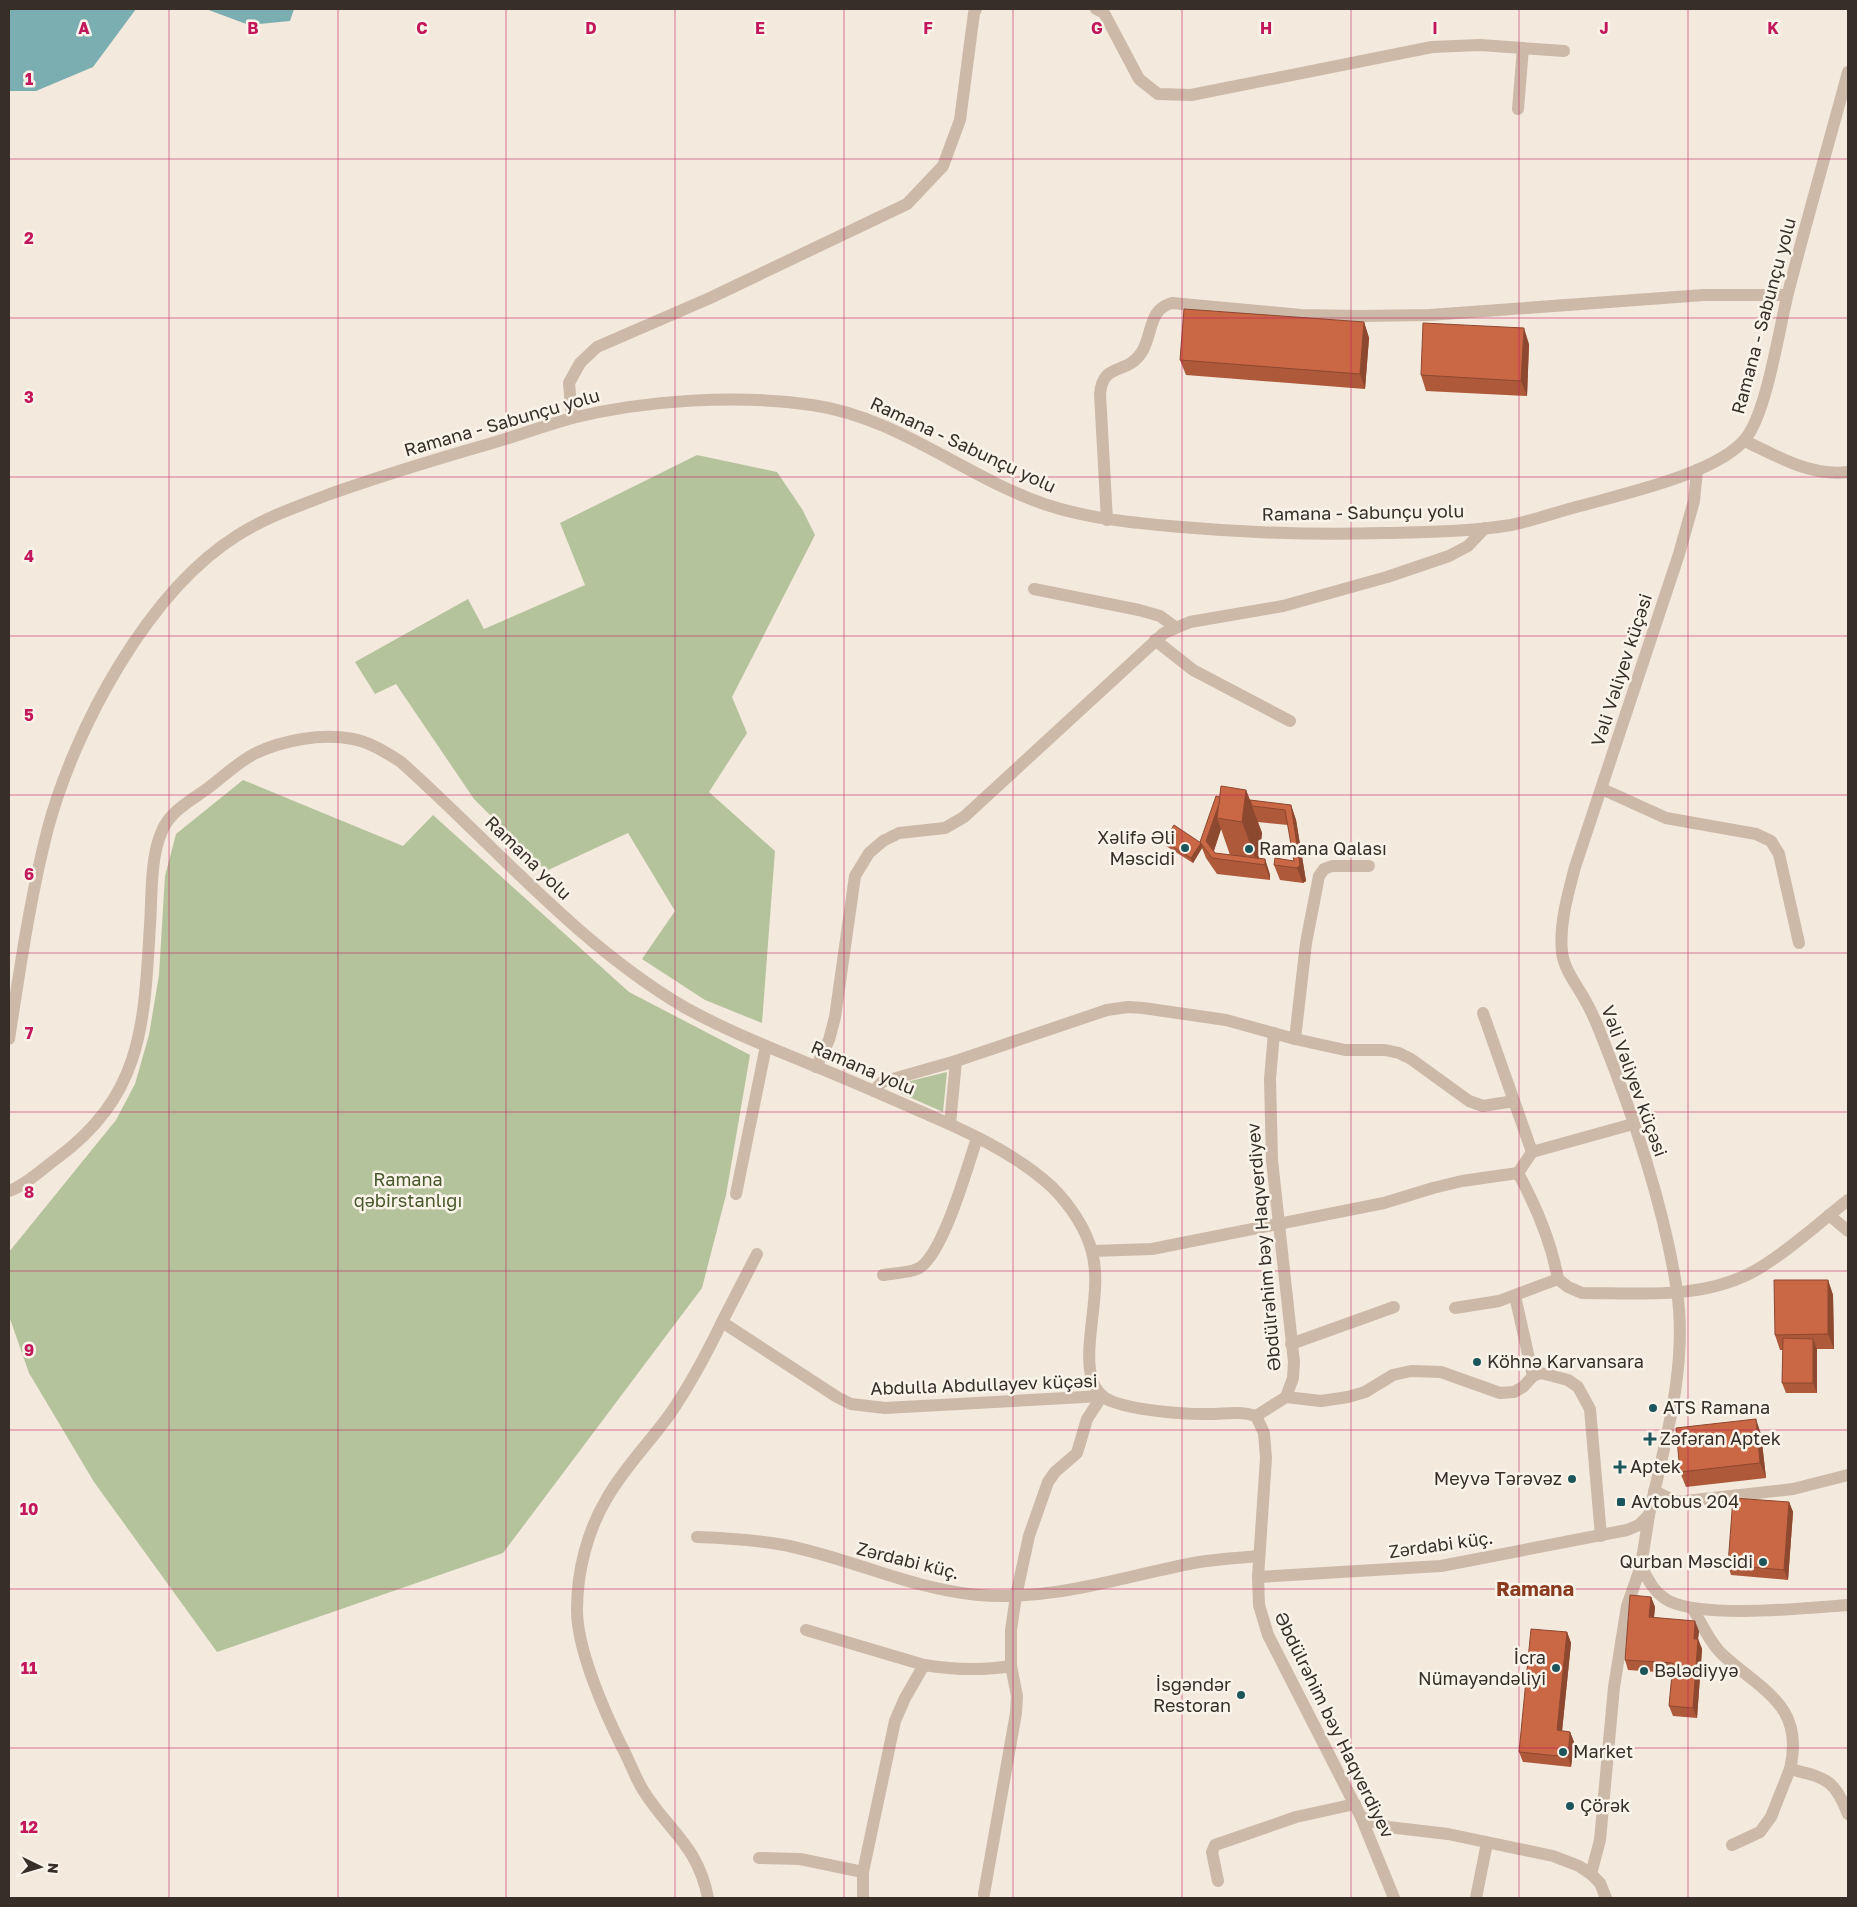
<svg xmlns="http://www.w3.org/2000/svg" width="1857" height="1907" viewBox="0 0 1857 1907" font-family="'Golos Text',sans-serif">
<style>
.green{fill:#b5c39c}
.water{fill:#7baeb1}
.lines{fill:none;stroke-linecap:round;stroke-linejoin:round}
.minor{stroke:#ccb9a8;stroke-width:12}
.tertiary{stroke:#ccb9a8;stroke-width:12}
.wall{fill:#ae593a;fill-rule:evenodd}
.shaded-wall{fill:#8d4830}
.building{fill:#ca6744;stroke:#8d4830}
.grid{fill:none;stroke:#c2185b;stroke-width:1;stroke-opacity:0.55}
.poi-dot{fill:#1c565c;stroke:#faf3e9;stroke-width:2}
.labels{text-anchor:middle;stroke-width:5;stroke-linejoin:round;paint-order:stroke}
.street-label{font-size:18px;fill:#382e28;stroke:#faf3e9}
.poi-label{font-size:18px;fill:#382e28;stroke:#faf3e9;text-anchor:start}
.park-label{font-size:18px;fill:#47582b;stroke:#faf3e9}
.quarter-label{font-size:20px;font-weight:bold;fill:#8a3a1f;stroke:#faf3e9}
.grid-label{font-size:16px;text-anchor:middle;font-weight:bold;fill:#c2185b;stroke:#faf3e9;stroke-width:5;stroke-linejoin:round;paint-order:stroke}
</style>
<rect width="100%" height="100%" fill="#f3e9dd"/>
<!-- green -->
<g class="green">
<path d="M697,455L777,472L802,509L815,535L732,697L747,733L709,792L775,851L762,1023L705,1000L642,959L675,911L628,833L546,871L474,799L396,684L375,694L355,662L468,599L484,629L585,585L560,523Z"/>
<path d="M243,780L403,846L433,815L629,992L750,1055L726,1195L702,1288L503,1553L217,1652L94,1482L29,1373L9,1316V1252L116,1120L135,1084L149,1035L159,975L165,876L176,834Z"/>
<path d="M947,1072L943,1112L898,1092V1084Z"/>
</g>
<!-- water -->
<g class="water">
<path d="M9,9H144H136L93,67L36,91H9Z"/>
<path d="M206,9H294L290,21L249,25Z"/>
</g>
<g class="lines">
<!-- minor -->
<g class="minor">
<path d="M1096,9L1104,13L1139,79L1158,94L1191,95L1432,47L1480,45L1564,51"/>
<path d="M1518,109L1523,48"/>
<path d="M572,418L569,383L580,363L597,347L710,298L907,204L943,166L960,120L974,13L976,9"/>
<path d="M1745,441C1777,456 1811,477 1848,472"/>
<path d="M1107,520L1100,394C1103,360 1128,377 1143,350C1153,331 1149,309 1172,303L1301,315L1360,316L1430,315L1704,295H1787"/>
<path d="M1034,589L1139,610L1160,616L1175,627"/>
<path d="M1155,640L1193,670L1290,721"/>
<path d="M1602,789L1666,818L1756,834L1771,841L1779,854L1799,943"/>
<path d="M1483,1013L1514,1101"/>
<path d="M1274,1033L1270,1079L1272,1160L1294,1362L1293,1378L1286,1397"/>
<path d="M1295,1039L1306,943L1319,876L1324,869L1332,866H1369"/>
<path d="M816,1067L829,1040L835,1017L855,876L869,853L883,841L899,833L945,828L964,817L1164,633L1190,622L1283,606L1387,577L1449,556L1468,546L1485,528"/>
<path d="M874,1091L882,1082L956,1061L1107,1010L1128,1007L1143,1008L1226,1020L1295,1039L1345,1050H1385L1399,1053L1411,1059L1469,1101L1483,1106L1514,1101L1532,1152L1633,1124"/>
<path d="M950,1124L956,1061"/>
<path d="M1518,1173C1536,1206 1551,1241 1558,1279"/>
<path d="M736,1194L766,1046"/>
<path d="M1829,1215L1848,1231"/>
<path d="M1092,1251L1152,1249L1384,1203L1433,1188L1462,1181L1518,1173L1532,1152"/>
<path d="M757,1254L722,1322L837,1397L851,1404L885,1408L1102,1396"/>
<path d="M883,1275C894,1273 907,1273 917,1269C942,1259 968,1165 977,1138"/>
<path d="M1515,1296L1533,1376"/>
<path d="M1455,1308L1499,1301L1558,1279L1568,1287L1582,1293C1641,1293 1705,1300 1758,1269C1790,1250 1819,1223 1848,1200"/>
<path d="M1291,1344L1394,1307"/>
<path d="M1256,1416L1286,1397L1321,1401L1348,1397L1365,1392L1393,1375L1411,1371L1441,1372L1500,1393L1514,1392L1523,1387L1533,1376L1541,1373L1568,1380L1578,1387L1590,1409L1601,1536"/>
<path d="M1654,1491L1677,1502L1793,1489L1848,1475"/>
<path d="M1649,1515L1641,1566C1648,1580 1655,1594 1669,1601C1706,1619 1806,1608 1848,1605"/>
<path d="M697,1537C726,1538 756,1540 784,1545C850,1558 911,1589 978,1595C1052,1602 1127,1575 1199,1562C1219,1559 1239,1558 1259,1556"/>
<path d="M1258,1577L1259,1605L1268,1635L1361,1817L1394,1898"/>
<path d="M1693,1609C1702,1624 1710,1643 1723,1655C1762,1691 1805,1705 1790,1769C1825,1778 1834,1778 1848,1814"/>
<path d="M806,1630L924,1665"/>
<path d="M1361,1817L1388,1827L1448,1834L1553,1856L1579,1866L1591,1874L1600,1883L1606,1898"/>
<path d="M1732,1845L1760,1832L1771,1817L1790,1769"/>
<path d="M759,1858L800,1859L863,1872"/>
<path d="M1591,1874L1600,1840L1614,1687L1627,1606L1641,1566"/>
<path d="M1218,1881L1212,1852L1215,1845L1296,1817L1355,1804"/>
<path d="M984,1894L1016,1713L1017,1696L1011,1666V1630L1016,1596L1029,1536L1048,1482L1055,1472L1077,1453L1087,1419L1102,1396"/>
<path d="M708,1898C698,1845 668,1831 643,1790C635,1777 630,1762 623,1749C605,1713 577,1650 577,1610C577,1572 587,1531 607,1498C624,1468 650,1442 670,1414C690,1385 707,1353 722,1322"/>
<path d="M863,1898V1872L895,1721L905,1698L924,1665C955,1670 981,1671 1011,1666"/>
<path d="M1476,1898L1487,1843"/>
</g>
<!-- tertiary -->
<g class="tertiary">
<path d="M9,1039C20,969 30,897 48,828C75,728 148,591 238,535C266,517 299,506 330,494C378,477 427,462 475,448C508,439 540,427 572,418C646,400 737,394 812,405C897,417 964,476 1044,504C1089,519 1135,523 1181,527C1249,533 1316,535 1384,533C1426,532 1469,532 1511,525C1536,520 1559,511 1584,505C1626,493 1719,473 1746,438C1767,411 1779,329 1788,293C1807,219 1828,146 1848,72"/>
<path d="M9,1191C26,1185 41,1170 56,1159C143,1095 144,1025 150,925C152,897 150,857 162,831C170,811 192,800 208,788C223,777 238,762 254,754C283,740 321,733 353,739C370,742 387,753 401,762C494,845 576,943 684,1007C725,1030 769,1047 812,1065C847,1079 881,1094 915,1109C962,1129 1014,1152 1052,1187C1069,1204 1086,1228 1092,1252C1103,1292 1082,1343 1092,1380C1095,1389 1102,1398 1111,1401C1133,1410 1179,1414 1204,1414C1221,1415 1238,1410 1256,1416L1264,1433L1266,1458L1258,1577L1441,1566L1627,1530L1639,1525L1649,1515C1665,1442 1688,1366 1677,1291C1664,1206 1634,1117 1602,1037C1597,1024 1592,1012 1585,1000C1577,985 1564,970 1562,952C1559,924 1568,894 1575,867L1679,554L1694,501L1697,470"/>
</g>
</g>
<!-- wall -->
<g class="wall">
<path d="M1364,322L1369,338L1365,389L1186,375L1180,360Z"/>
<path d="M1529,344L1527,396L1426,391L1421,375Z"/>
<path d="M1246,790L1250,800L1291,805L1296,820L1306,881L1303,883L1280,880L1274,865L1294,861L1288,825L1258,822L1262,833L1259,859H1265L1270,875V880L1217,874L1206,858L1202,848L1193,863L1166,846L1164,841L1200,842L1220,797ZM1221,829L1230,855L1215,853L1214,851Z"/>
<path d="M1828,1280L1833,1295L1834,1349H1817V1393H1786L1782,1383L1783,1350H1780L1775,1335Z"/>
<path d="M1761,1434L1766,1478L1686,1487L1680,1472Z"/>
<path d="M1789,1502L1793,1512L1788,1580L1731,1575L1728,1565Z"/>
<path d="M1651,1597L1655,1607L1654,1617L1699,1631L1698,1639L1702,1649L1697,1718L1673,1716L1669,1706L1672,1673L1628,1670L1625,1660Z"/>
<path d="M1567,1632L1571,1643L1562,1731L1570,1732L1574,1742L1571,1767L1523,1762L1519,1752Z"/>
</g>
<!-- shaded-wall -->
<g class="shaded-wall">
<path d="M1364,322L1369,338L1365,389L1360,374Z"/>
<path d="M1524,328L1529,344L1527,396L1521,381Z"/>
<path d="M1246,790L1262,833L1258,865L1242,822Z"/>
<path d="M1219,802L1217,818L1221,829L1212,856L1206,841Z"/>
<path d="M1291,805L1296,820L1306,881L1303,883L1297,868Z"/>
<path d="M1201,843L1202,848L1193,863L1191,858Z"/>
<path d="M1265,859L1270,875V880L1265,865Z"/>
<path d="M1828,1280L1833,1295L1834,1349L1828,1334Z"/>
<path d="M1813,1339L1817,1349V1393L1813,1383Z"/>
<path d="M1756,1419L1761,1434L1766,1478L1760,1463Z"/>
<path d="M1789,1502L1793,1512L1788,1580L1784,1570Z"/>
<path d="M1651,1597L1655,1607L1653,1627L1649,1617Z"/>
<path d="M1695,1621L1699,1631L1698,1639L1702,1649L1697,1718L1693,1708L1694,1639Z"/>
<path d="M1567,1632L1571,1643L1561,1741L1557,1730Z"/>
<path d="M1570,1732L1574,1742L1571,1767L1568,1757Z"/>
</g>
<!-- building -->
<g class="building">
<path d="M1184,309L1364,322L1360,374L1180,360Z"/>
<path d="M1423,323L1524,328L1521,381L1421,375Z"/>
<path d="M1221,786L1246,790L1242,822L1217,818Z"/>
<path d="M1216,796L1220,797L1219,804L1206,841L1215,853L1265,859V865L1212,858L1200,842Z"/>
<path d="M1250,800L1291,805L1300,865L1297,868L1274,865L1275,858L1294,861L1285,810L1252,806Z"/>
<path d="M1174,825L1201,843L1191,858L1164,841Z"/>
<path d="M1774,1280H1828V1334L1775,1335Z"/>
<path d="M1783,1338L1813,1339V1383H1782Z"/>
<path d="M1756,1419L1760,1463L1680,1472L1676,1428Z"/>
<path d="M1733,1498L1789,1502L1784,1570L1728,1565Z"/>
<path d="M1630,1595L1651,1597L1649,1617L1695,1621L1694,1639H1698L1693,1708L1669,1706L1673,1663L1625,1660Z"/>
<path d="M1531,1629L1567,1632L1557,1730L1570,1732L1568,1757L1519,1752Z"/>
</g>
<!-- grid -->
<path class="grid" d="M169,9V1898M338,9V1898M506,9V1898M675,9V1898M844,9V1898M1013,9V1898M1182,9V1898M1351,9V1898M1519,9V1898M1688,9V1898M9,159H1848M9,318H1848M9,477H1848M9,636H1848M9,795H1848M9,953H1848M9,1112H1848M9,1271H1848M9,1430H1848M9,1589H1848M9,1748H1848"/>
<!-- markers -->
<g class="poi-dot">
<circle cx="1185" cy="848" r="5"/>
<circle cx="1249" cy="849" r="5"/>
<circle cx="1477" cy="1362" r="5"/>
<circle cx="1653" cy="1408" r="5"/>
<path d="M1647.5 1431.5h5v5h5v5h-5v5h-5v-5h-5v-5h5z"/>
<path d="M1617.5 1459.5h5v5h5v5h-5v5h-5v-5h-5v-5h5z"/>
<circle cx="1572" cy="1479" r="5"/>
<rect x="1616" y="1497" width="10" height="10" rx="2.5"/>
<circle cx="1763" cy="1562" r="5"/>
<circle cx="1556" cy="1668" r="5"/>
<circle cx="1644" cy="1671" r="5"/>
<circle cx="1241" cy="1695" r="5"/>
<circle cx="1563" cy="1752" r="5"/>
<circle cx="1570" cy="1806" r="5"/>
</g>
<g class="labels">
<!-- street labels -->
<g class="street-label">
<text transform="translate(1764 316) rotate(-75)" y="6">Ramana - Sabunçu yolu</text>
<text transform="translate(502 423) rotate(-16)" y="6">Ramana - Sabunçu yolu</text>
<text transform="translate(963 445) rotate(25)" y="6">Ramana - Sabunçu yolu</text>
<text transform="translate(1363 513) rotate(-1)" y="6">Ramana - Sabunçu yolu</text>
<text transform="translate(1622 670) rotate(-72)" y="6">Vəli Vəliyev küçəsi</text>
<text transform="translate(528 858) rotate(44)" y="6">Ramana yolu</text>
<text transform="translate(863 1068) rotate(23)" y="6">Ramana yolu</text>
<text transform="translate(1634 1081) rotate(70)" y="6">Vəli Vəliyev küçəsi</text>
<text transform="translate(1264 1247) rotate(-95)" y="6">Əbdülrəhim bəy Haqverdiyev</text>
<text transform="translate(984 1385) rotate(-2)" y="6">Abdulla Abdullayev küçəsi</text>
<text transform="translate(1441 1545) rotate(-8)" y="6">Zərdabi küç.</text>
<text transform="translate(908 1561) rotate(14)" y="6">Zərdabi küç.</text>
<text transform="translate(1334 1725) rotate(64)" y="6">Əbdülrəhim bəy Haqverdiyev</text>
</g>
<!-- poi labels -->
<g class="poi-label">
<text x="1175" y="844" text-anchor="end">Xəlifə Əli<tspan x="1175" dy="21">Məscidi</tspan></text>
<text x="1259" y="855">Ramana Qalası</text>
<text x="1487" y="1368">Köhnə Karvansara</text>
<text x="1663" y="1414">ATS Ramana</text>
<text x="1660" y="1445">Zəfəran Aptek</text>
<text x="1630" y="1473">Aptek</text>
<text x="1562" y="1485" text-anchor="end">Meyvə Tərəvəz</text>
<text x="1631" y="1508">Avtobus 204</text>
<text x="1753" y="1568" text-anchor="end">Qurban Məscidi</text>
<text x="1546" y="1664" text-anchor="end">İcra<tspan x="1546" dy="21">Nümayəndəliyi</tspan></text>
<text x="1654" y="1677">Bələdiyyə</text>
<text x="1231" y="1691" text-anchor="end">İsgəndər<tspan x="1231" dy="21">Restoran</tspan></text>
<text x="1573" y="1758">Market</text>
<text x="1580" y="1812">Çörək</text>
</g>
<!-- park labels -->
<g class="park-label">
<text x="408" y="1186">Ramana<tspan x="408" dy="21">qəbirstanlığı</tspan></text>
</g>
<!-- quarter labels -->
<g class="quarter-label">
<text x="1535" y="1596">Ramana</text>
</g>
</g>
<g class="grid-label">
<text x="84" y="34">A</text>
<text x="253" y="34">B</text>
<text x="422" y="34">C</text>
<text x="591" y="34">D</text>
<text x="760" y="34">E</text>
<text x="928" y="34">F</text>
<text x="1097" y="34">G</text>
<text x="1266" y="34">H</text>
<text x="1435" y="34">I</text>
<text x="1604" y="34">J</text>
<text x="1773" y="34">K</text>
<text x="29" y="85">1</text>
<text x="29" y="244">2</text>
<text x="29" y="403">3</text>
<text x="29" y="562">4</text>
<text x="29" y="721">5</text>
<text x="29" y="880">6</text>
<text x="29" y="1039">7</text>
<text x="29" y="1198">8</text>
<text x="29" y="1356">9</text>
<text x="29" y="1515">10</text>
<text x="29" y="1674">11</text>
<text x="29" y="1833">12</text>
</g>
<!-- border -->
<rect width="1857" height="1907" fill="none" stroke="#382e28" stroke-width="20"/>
<!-- north arrow -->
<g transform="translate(40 1867) rotate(95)" stroke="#faf3e9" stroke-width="4" paint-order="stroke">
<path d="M0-4L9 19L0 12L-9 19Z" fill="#382e28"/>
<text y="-8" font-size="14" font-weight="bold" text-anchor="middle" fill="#382e28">N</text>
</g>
</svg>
